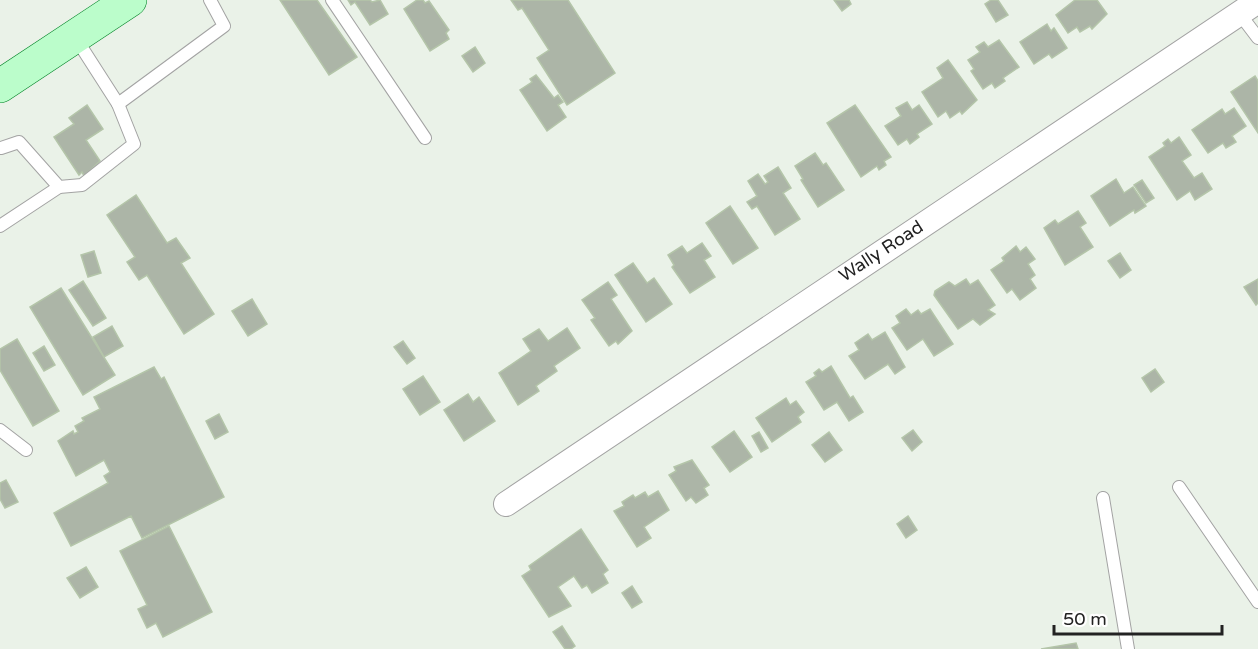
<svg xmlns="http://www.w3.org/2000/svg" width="1258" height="649" viewBox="0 0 1258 649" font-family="'Varela Round',sans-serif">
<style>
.building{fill:#acb5a7;stroke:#b4c5a9;stroke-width:1.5}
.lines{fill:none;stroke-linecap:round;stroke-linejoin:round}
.service-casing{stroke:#a3a3a3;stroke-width:14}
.minor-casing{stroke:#a3a3a3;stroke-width:26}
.secondary-casing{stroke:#008226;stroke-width:34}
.service{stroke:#fff;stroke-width:12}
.minor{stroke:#fff;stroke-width:24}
.secondary{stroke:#bbfdcb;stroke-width:33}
.labels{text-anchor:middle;stroke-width:4.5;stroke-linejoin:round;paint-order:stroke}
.street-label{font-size:18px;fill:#222;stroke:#fff}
</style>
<rect width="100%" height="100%" fill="#eaf2e8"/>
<!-- building -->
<g class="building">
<path d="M280,0H317L357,57L329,75Z"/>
<path d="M348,0H370L372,2L380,0L388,14L370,25L355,2L351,5Z"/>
<path d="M417,0H423L425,3L429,1L449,30L446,33L449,39L430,51L404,9Z"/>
<path d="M511,0H568L615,73L567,105L537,58L549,50L522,8L518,10Z"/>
<path d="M834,0H849L851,4L842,11Z"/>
<path d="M991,0H998L1008,15L996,22L985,4Z"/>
<path d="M1075,0H1097L1107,14L1092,29L1090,26L1080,32L1077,27L1068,33L1056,15Z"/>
<path d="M1047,24L1051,31L1054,28L1067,48L1052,58L1049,54L1034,64L1020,42Z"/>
<path d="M999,40L1019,67L1003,78L1005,81L995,88L992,83L983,89L971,71L974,69L968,60L980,52L976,47L984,42L988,47Z"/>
<path d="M475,47L485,63L473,72L462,56Z"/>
<path d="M948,60L977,100L962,114L960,111L950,118L946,111L938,117L922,92L943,78L937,68Z"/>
<path d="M536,75L554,98L558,95L563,102L558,105L566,117L547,131L520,90L532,82L530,79Z"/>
<path d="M1255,76L1258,81V133L1231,92Z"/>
<path d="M907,102L912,110L919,105L932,124L917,134L919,137L910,144L907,139L898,145L885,126L901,116L896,108Z"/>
<path d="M87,105L103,129L86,140L100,161L84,176L82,172L79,175L54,137L74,124L69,118Z"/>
<path d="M855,105L891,157L884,161L886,165L879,170L877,166L861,177L827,123Z"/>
<path d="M1234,108L1246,126L1232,136L1236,142L1226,148L1223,143L1208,153L1192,130L1222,109L1225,114Z"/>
<path d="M1179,137L1191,155L1182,161L1194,178L1202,173L1212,189L1195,200L1190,191L1177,200L1149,157L1165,146L1163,143L1168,139L1171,143Z"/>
<path d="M815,153L823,165L826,163L844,190L818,207L801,180L803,179L795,166Z"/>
<path d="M778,167L791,188L783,193L800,219L775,235L757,206L752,209L747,202L757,196L748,181L758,174L765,184L768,182L764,176Z"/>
<path d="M1116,179L1124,193L1133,187L1146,206L1135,213L1134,210L1110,226L1091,196Z"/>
<path d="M1142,180L1154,198L1146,203L1134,185Z"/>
<path d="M136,195L167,243L176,238L190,258L181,263L214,314L184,334L147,275L139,280L127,262L135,257L107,215Z"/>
<path d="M730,206L758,248L733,264L706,223Z"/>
<path d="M1078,211L1086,223L1080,227L1093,247L1065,265L1044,228L1055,220L1058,224Z"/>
<path d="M702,243L711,256L704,260L715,277L690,293L672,267L674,265L668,255L682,246L687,253Z"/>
<path d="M1016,246L1020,252L1026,247L1035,259L1028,264L1035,275L1030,279L1036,288L1020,300L1012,289L1007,293L991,270L1004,261L1002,258Z"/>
<path d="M94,251L101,273L88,277L81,255Z"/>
<path d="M1120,253L1131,270L1120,278L1108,261Z"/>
<path d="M633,263L647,283L654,278L672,304L646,322L615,275Z"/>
<path d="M966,279L970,285L978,280L995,305L988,310L995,314L980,325L973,319L958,329L934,295L935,291L949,282L955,286Z"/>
<path d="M1258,279V303L1256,305L1244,287Z"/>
<path d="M83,281L106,318L93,326L69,290Z"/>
<path d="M608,282L617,295L611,299L632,331L618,344L616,341L609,346L591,320L595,318L582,300Z"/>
<path d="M61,288L115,375L83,395L30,307Z"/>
<path d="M252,299L267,324L248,336L232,311Z"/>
<path d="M906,309L911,315L918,310L921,314L930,309L953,344L934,356L923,339L907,350L892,328L900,323L896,316Z"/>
<path d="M112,326L123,346L104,357L93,337Z"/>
<path d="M567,328L580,348L554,366L557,371L536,386L539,391L518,405L499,373L531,351L523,339L539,329L548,341Z"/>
<path d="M885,332L905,367L895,374L888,364L865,379L849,356L859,350L855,343L868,334L872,340Z"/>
<path d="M17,339L59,411L33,426L0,370V349Z"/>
<path d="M403,341L415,358L407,364L394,347Z"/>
<path d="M44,346L55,365L44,371L33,353Z"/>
<path d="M831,366L850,398L853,396L863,412L849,421L837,402L824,410L806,382L816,376L814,373L819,369L822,372Z"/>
<path d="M154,367L161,379L164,377L224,497L142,538L131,516L71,546L54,513L108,483L104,476L110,472L104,460L76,476L58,441L73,431L74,434L78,432L75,426L84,421L82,418L100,409L94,397Z"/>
<path d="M1155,369L1164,382L1151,392L1142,378Z"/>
<path d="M423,376L440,402L420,415L403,389Z"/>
<path d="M468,394L473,402L479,397L495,421L464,441L444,410Z"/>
<path d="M786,398L790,405L796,401L804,412L798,417L801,422L772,442L756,418Z"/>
<path d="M219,414L228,432L215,439L206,421Z"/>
<path d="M913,430L922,442L912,451L902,438Z"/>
<path d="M734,431L752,457L730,472L712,447Z"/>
<path d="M759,432L768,448L761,452L752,436Z"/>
<path d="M829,432L842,450L825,462L812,445Z"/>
<path d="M692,460L709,485L704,488L708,495L696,503L691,497L686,501L669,475L676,471L674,467Z"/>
<path d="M6,480L18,502L5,508L0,499V483Z"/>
<path d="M658,491L669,510L644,527L651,538L637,547L614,511L624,506L622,502L633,495L635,498L645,492L648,497Z"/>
<path d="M908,516L917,530L906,538L897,524Z"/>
<path d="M169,526L212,612L163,637L156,623L147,628L138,609L147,605L120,551Z"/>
<path d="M581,529L608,570L603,574L608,583L592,593L587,585L582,588L574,576L558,587L571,606L549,617L522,576L531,570L529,566Z"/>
<path d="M86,567L98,587L80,598L67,578Z"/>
<path d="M632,586L642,602L632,608L622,593Z"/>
<path d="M562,626L575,646L571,649H565L553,632Z"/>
<path d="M1076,643L1078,649H1041Z"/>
</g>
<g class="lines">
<!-- service casing -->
<g class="service-casing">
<g id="service">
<path d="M332,0L425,138"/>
<path d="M1239,13L1258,38"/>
<path d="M75,37L118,104L224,26L210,0"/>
<path d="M1,148L19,142L59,187L82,185L134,144L118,104"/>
<path d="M0,226L59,187"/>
<path d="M0,430L26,450"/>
<path d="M1179,487L1258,602"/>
<path d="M1103,498L1128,649"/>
</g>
</g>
<!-- minor casing -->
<g class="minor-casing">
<path id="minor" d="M506,504L1258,1"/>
</g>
<!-- secondary casing -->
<g class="secondary-casing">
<path id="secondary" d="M0,86L130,0"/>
</g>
<!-- service -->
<use href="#service" class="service"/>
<!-- minor -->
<use href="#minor" class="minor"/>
<!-- secondary -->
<use href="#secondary" class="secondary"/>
</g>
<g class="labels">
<!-- street labels -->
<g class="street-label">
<text transform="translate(881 251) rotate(-33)" y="6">Wally Road</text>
</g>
</g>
<!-- scale -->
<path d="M1054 625v9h168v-9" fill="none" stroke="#222222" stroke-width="3"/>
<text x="1063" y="625" font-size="18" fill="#222222" stroke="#ffffff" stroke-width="4.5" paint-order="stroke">50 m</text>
</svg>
